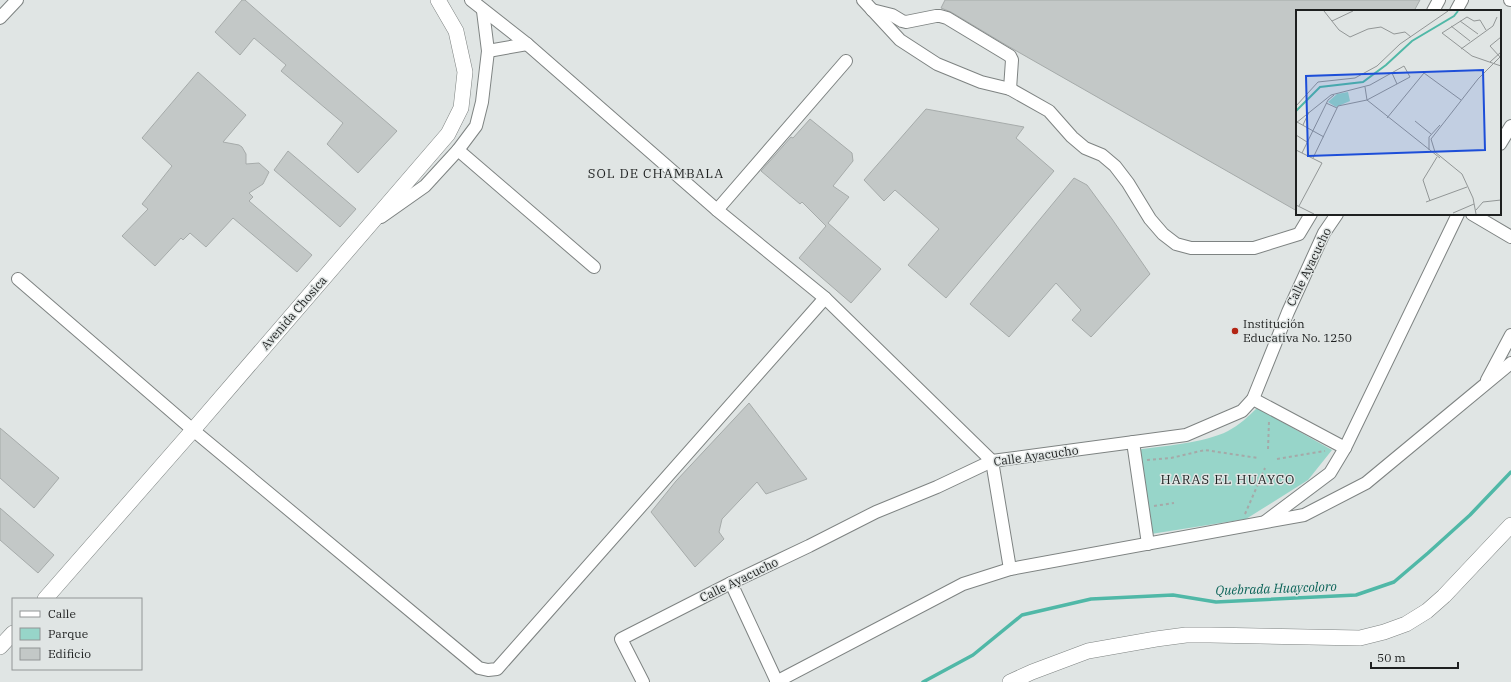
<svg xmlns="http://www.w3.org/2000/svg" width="1511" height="682" viewBox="0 0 1511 682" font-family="'IBM Plex Serif',serif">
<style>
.green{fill:#97d5c9}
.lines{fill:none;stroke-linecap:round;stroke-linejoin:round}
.stream{stroke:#50b8a7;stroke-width:3.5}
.building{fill:#c3c8c7;stroke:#a6abaa}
.minor-casing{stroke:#7e8382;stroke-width:14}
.major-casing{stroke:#7e8382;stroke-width:16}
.path{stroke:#a5a9a8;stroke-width:2;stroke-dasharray:3 3;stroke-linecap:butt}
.minor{stroke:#fff;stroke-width:12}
.major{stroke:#fff;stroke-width:15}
.poi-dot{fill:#b32514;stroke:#e0e5e4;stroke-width:1.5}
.labels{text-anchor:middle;stroke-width:3;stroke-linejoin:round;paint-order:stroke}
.street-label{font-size:12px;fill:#1e2020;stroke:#e0e5e4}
.poi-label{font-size:12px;fill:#1e2020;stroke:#e0e5e4;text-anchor:start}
.neighbourhood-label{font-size:13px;letter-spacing:1px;fill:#1e2020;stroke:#e0e5e4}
.water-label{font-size:13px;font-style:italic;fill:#0b6358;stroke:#e0e5e4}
.inset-river{fill:none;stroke:#50b8a7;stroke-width:2}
.inset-road{fill:none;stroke:#929696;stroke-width:1}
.view{fill:#1d4ed8;fill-opacity:0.15;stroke:#1d4ed8;stroke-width:2}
.inset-edge{fill:none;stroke:#1e2020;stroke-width:2}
</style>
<rect width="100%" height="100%" fill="#e0e5e4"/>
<!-- green -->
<path class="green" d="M1257,408L1332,450L1308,480L1246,519L1151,534L1136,450C1162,446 1205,443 1228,431C1239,425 1248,417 1257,408Z"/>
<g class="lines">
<!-- stream -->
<path class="stream" d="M923,682L973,655L1022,615L1091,599L1173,595L1216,602L1356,595L1394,582L1428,553L1470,515L1511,472"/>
</g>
<!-- building -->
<g class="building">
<path d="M242,0H245L269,21L397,131L358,173L327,144L343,123L281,71L286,65L254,38L240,55L215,32Z"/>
<path d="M945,0H1420L1414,11H1297V211L1006,45L951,12L941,8Z"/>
<path d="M198,72L246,115L223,142L239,145L242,147L246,154V164L259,163L269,172L263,184L249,193L253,197L249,201L312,255L297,272L233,218L206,247L190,233L183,240L181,238L155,266L122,236L148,209L142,204L172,166L142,138Z"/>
<path d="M926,109L1024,127L1016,138L1054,171L946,298L908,265L939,229L895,190L884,201L864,180Z"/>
<path d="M810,119L852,153L853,161L833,186L849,197L828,223L881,269L851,303L799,258L826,226L802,202L800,204L761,171L791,137L793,138Z"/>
<path d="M288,151L356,209L340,227L274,170Z"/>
<path d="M1074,178L1087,185L1112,219L1150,274L1091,337L1072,320L1081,310L1056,283L1009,337L970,304Z"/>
<path d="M749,403L807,479L766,494L757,482L722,519L719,532L724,539L695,567L651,512L676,481Z"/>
<path d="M0,428L59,478L34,508L0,478Z"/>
<path d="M0,508L54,555L38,573L0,540Z"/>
</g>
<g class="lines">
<!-- minor casing -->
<g class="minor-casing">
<g id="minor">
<path d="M471,0L527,44L717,210L825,298L992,461L1010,569"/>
<path d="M863,0L900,40L937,64L981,82L1010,89L1049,111L1072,137L1085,148L1102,155L1115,166L1128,183L1150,219L1163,234L1176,244L1191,248H1254L1299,234L1311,214"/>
<path d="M1510,0H1511"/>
<path d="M872,10L892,15L902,21L906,22L936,16H940L947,18L1010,56L1012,60L1010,89"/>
<path d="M1433,11L1439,0"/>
<path d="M1456,11L1462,0"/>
<path d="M0,18L17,0"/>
<path d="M488,51L527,44"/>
<path d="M1500,144L1511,126"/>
<path d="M458,150L594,267"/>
<path d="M717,210L846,61"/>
<path d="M1472,214L1511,237"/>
<path d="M381,217L425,186L458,150L476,126L482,102L488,51L483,11"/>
<path d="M18,279L193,430L479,668L488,670L497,669L825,298"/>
<path d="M1487,380L1511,335"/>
<path d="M1253,399L1345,448"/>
<path d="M1133,442L1148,544"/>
<path d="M1266,521L1330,473L1345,448L1458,214"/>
<path d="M731,583L777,682"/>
<path d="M643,682L621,639L731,583L809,546L876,512L937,487L992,461L1186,435L1242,411L1253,399L1288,312L1324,233L1337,214"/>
<path d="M776,682L963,584L1010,569L1304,515L1366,483L1511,363"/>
</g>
</g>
<!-- major casing -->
<g class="major-casing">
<g id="major">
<path d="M45,599L193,430L448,134L461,108L465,72L456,31L438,0"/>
<path d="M0,647L13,633"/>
<path d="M1010,682L1032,672L1088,651L1156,639L1186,635H1210L1360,638L1384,632L1406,624L1427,611L1444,596L1511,525"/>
</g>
</g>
<!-- path -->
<g class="path">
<path d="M1268,449L1269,421"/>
<path d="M1277,459L1325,451"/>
<path d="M1147,460L1171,458L1205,450L1258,458"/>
<path d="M1154,506L1174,503"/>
<path d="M1245,514L1265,468"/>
</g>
<!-- minor -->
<use href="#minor" class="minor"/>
<!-- major -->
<use href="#major" class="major"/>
</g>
<!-- markers -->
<circle class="poi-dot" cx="1235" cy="331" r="4"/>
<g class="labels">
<!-- street labels -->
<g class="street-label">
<text transform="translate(1309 267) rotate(-64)" y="4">Calle Ayacucho</text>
<text transform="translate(294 313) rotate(-49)" y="4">Avenida Chosica</text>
<text transform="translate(1036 456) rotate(-8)" y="4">Calle Ayacucho</text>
<text transform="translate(739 580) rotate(-26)" y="4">Calle Ayacucho</text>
</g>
<!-- poi labels -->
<g class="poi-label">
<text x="1243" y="328">Institución<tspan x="1243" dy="14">Educativa No. 1250</tspan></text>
</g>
<!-- neighbourhood labels -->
<g class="neighbourhood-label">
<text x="656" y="178">SOL DE CHAMBALA</text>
<text x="1228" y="484">HARAS EL HUAYCO</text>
</g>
<!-- water labels -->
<g class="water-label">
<text transform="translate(1276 588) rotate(-2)" y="5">Quebrada Huaycoloro</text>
</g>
</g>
<!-- overview -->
<g transform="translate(1296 10)">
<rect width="205" height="205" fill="#e0e5e4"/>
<path d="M52,82L54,91L40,97L32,92L41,84Z" fill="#97d5c9"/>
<path class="inset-river" d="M0,101L24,77L67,72L90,55L116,31L158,6L162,1"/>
<path class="inset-road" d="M28,1L43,20L54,27L72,19L85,17L98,24L109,22L115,27M36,11L57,1M164,11L182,24M155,16L174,31M190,20L184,10L178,11L171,7L146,23L176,46L205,56M165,39L197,16L201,7M204,47L194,36L205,27M194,52L205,42M96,63L101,74M69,77L71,90L144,148M30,93L41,98M0,96L22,72L59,68L81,56L104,34L152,1M91,108L128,63L165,90M119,111L135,124M1,112L28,127M0,113L35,85L74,75L108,56L114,67L71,90L42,96L17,148M7,115L13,102M0,125L11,132M0,140L26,153L3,196M133,140V127L144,115M6,143L32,90L38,85M134,191L127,170L141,147M130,192L171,177M0,195L18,204M180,200L187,192L205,190M157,203L178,194M180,204L177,188L166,164L139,142L135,129L182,69L205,46"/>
<path class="view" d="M187,60L189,140L12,146L10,66Z"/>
<rect width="205" height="205" class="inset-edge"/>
</g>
<!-- legend -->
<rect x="12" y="598" width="130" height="72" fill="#e0e5e4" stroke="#929696"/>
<rect x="20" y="611" width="20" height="6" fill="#ffffff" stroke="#929696"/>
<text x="48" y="618" font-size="12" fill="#1e2020">Calle</text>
<rect x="20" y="628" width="20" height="12" fill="#97d5c9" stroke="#929696"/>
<text x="48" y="638" font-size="12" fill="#1e2020">Parque</text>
<rect x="20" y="648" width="20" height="12" fill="#c3c8c7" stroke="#929696"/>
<text x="48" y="658" font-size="12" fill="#1e2020">Edificio</text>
<!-- scale -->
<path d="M1371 662v6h87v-6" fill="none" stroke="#1e2020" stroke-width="2"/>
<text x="1377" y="662" font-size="12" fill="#1e2020" stroke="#e0e5e4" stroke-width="3" paint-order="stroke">50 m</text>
</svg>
